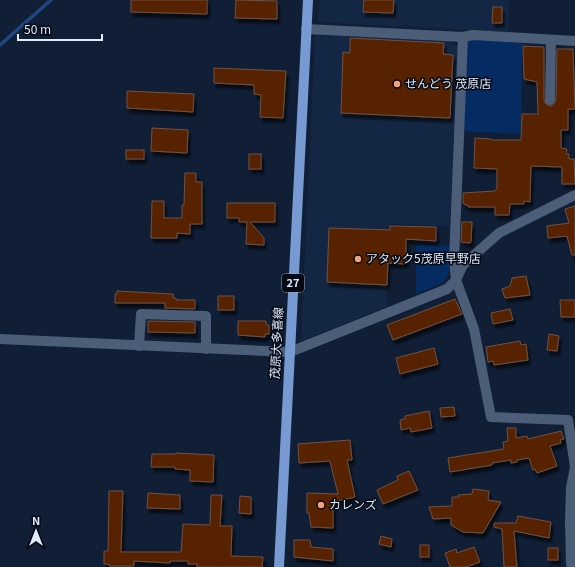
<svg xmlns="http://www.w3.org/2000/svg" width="575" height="567" viewBox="0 0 575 567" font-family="Georgia,'Noto Sans JP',serif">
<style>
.built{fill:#132744}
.green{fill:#042b62}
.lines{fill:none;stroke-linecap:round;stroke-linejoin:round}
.stream{stroke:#204780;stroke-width:3.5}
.building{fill:#562304;stroke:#715141;filter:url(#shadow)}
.minor{stroke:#4b5d77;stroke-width:10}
.major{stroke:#769ad1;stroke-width:10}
.poi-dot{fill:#f1a27b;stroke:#040913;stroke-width:1.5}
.labels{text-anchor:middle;stroke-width:3;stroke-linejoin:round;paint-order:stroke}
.shield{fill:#040913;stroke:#9da6b5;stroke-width:1}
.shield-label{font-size:11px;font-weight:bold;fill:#dfeafb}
.poi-label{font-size:12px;fill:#dfeafb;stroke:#040913;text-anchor:start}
.street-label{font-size:12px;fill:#dfeafb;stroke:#040913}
</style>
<defs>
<filter id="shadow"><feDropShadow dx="2.5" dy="4.5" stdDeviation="1" flood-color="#0009"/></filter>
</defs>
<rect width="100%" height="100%" fill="#101f36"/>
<!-- built -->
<g class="built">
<path d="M320,0H509L508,32L318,22Z"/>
<path d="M315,35L449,41L458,47L450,226L390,224L387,306L301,341Z"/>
</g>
<!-- green -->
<g class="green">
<path d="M473,38L522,43L521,134L464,131L468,41Z"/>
<path d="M416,245L450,246C449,285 452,279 416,294Z"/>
</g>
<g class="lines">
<!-- stream -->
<path class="stream" d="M0,45L51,0"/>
</g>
<!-- building -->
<g class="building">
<path d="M131,0H207V14L131,12Z"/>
<path d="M236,0L277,1V19L235,18Z"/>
<path d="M364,0H394L393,13L363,12Z"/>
<path d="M493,7H502V23H492Z"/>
<path d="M350,38L444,43L443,54L453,55L450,118L341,113L343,52L350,53Z"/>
<path d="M523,46L544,47V100L545,103L550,106L553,105L556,100L557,49H573L575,109H568V130H561V148L567,149L566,154H569V159H574L575,184H562V167L531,166L530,202L524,201V204H510L509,215H495V207H468V205H465L463,203V193L495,191L497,188V169L474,168L475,138L491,139V140H521L522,114H538L537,82L524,79Z"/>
<path d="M214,68L286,71L283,118L260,117L261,95L254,94V85L214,83Z"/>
<path d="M127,91L194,94L193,112L127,108Z"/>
<path d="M152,128L188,130L187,153L151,151Z"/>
<rect x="126" y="150" width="18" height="9"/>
<rect x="249" y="154" width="12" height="15"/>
<path d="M185,173H196V182H202V224H190V234L177,233V238H151L152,201H164V218H182V205H184Z"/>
<path d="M227,203H275V222H250L264,238V245L246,244L247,222H239V218H227Z"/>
<path d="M575,206V255H572L567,236L548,238L547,226L569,223L565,209Z"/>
<path d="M462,222H472L471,242L469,243L461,242Z"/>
<path d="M390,226L436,227V241L406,239V264L388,263L387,285L327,282L329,228L390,230Z"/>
<path d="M526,276L530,295L505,298L502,289L510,286L512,278Z"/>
<path d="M117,291L173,294V298H176V300H195V309L165,308V303H115V294H117Z"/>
<rect x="218" y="296" width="16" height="14"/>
<path d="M455,299L462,314L393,340L387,325Z"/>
<path d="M560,300H575V317H561Z"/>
<path d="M510,309L513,320L493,324L491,313Z"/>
<path d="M148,321L195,322V333L148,332Z"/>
<path d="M238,321H266V325H269V334H265V337L238,335Z"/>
<path d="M549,334L559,336L557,351L547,350Z"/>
<path d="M520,341L521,345L526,344L528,360L494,365L493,361L488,362L486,347Z"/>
<path d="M434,348L438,364L400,374L396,358Z"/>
<path d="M454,407L455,416L441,417L440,408Z"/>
<path d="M429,411L432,428L411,432L410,428L401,430L400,420L405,419V416Z"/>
<path d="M507,428H516V438L527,436L528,439L561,431L564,439L560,440L561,443L550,446L557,466L537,473L535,469L533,470L529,458L517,460V462L511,463V460L492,463V465L450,472L448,458L504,449L503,442L508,441Z"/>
<path d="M350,440L352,460H347L355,497L333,502V528L311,527L309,513H307V493L338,494L330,461L299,463L298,444Z"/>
<path d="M176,453L214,455L213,482L190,481V470L175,469V467H151L152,454H176Z"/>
<path d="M409,471L418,490L383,504L377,490L398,480L397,476Z"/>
<path d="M473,489L489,491L488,500L501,502L483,533L463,532L451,525V518L433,519L429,507L452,506V497H459L458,495L472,494Z"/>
<path d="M109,491H123L121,552H181L183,524L210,525L211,495H222L220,526H232L231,556L263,557L262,567H197V564H188V561H170V563L134,561V566H109V564H104V551H108Z"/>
<path d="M148,493L180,495V509L147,508Z"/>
<path d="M240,496L251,497V514L239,513Z"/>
<path d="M518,516L551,522L549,538L514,531L517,567H504L502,529L494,527V523H516Z"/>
<path d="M381,536L392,539L391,547L379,544Z"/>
<path d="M294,540H310L311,547L333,549V561L294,557Z"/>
<rect x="420" y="545" width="9" height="12"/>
<path d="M474,547L480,562L466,567H450L445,553L456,549L457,553Z"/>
<rect x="548" y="548" width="10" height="12"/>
</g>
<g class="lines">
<!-- minor -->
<g class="minor">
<path d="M306,29L463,37L473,35L575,41"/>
<path d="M463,37L454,260L456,280L474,329L491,417L568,420L575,467L571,488L570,521L571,564L574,567"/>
<path d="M550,100L551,40"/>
<path d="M0,339L290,352L447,289L456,280L463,265L499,233L575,195"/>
<path d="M139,346L141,314L206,316V349"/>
</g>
<!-- major -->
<path class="major" d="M279,567L308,0"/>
</g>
<!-- markers -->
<g class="poi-dot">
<circle cx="397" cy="84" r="4"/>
<circle cx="358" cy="259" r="4"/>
<circle cx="321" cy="505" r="4"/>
</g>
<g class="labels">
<!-- shield labels -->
<rect class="shield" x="282" y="274" width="22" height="18" rx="3"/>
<g class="shield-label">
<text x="293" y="287">27</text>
</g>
<!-- poi labels -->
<g class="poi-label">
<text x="405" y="88">せんどう 茂原店</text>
<text x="366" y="263">アタック5茂原早野店</text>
<text x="329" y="509">カレンズ</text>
</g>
<!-- street labels -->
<g class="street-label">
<text transform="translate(277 343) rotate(-87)" y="4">茂原大多喜線</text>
</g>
</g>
<!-- north arrow -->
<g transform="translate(36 531)" stroke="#040913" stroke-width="3" paint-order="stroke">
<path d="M0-3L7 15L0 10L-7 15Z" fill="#dfeafb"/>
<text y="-6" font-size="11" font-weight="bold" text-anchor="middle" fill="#dfeafb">N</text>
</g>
<!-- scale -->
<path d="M18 34v6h84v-6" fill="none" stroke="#dfeafb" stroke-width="2"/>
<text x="24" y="34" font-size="12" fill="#dfeafb" stroke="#040913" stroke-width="3" paint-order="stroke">50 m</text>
</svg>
